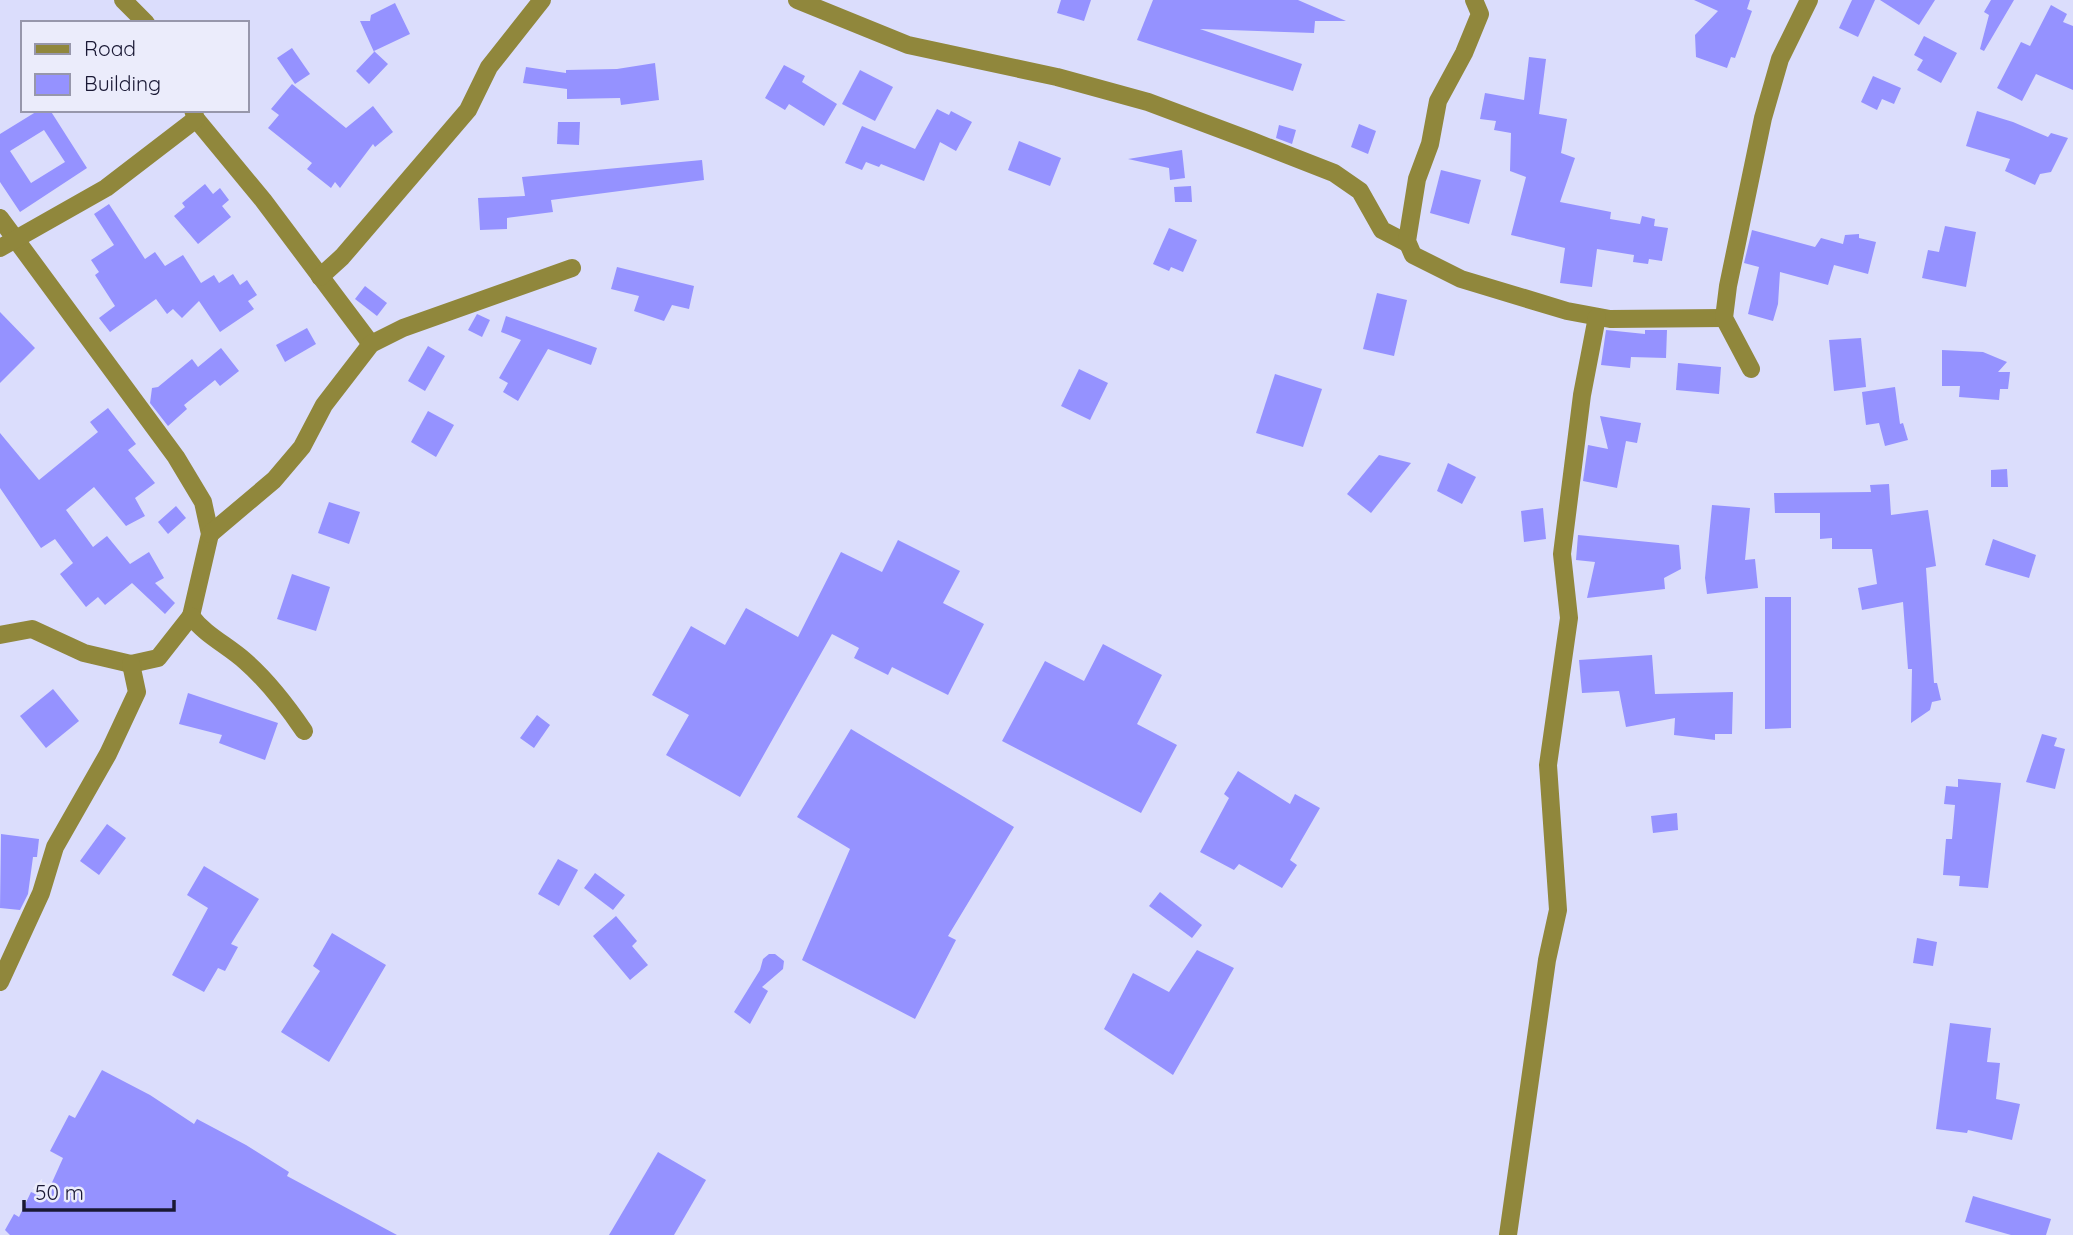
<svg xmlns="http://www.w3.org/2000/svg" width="2073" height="1235" viewBox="0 0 2073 1235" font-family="Quicksand,sans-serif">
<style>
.building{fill:#9592ff;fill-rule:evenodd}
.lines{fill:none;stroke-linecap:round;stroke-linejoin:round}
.minor{stroke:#90873c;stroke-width:18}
</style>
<rect width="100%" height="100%" fill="#dbddfc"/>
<!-- building -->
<g class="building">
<path d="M1061,0H1091L1084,21L1057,13Z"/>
<path d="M1153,0H1298L1346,21H1315L1314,33L1200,29L1302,64L1293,91L1137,40Z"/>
<path d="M1694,0H1750L1747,9L1752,11L1735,58L1731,57L1727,68L1696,57L1695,35L1718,11Z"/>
<path d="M1852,0H1875L1858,37L1839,28Z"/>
<path d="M1880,0H1935L1919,25Z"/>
<path d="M1991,0H2014L1984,51L1980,49L1989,15L1984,12Z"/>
<path d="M395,3L410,34L374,51L388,64L369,84L356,71L374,52L360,21H370L371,15Z"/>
<path d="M2051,5L2067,14L2063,22L2073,26V90L2036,74L2022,101L1997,88L2021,42L2030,46Z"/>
<path d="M1924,36L1957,53L1941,83L1917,70L1923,60L1914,55Z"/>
<path d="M292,48L310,74L295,84L277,58Z"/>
<path d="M1529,57L1546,59L1539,114L1567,119L1561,153L1575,158L1560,202L1611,212L1610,219L1640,224L1642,216L1655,219L1654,226L1668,228L1662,261L1649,259L1648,264L1633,262L1634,255L1597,249L1592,287L1560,283L1565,248L1511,235L1526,177L1510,171L1511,133L1494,130L1496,121L1480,119L1485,93L1524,100Z"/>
<path d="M655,63L659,100L621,105L620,98L567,99V89L523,83L526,67L566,73V70L617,69Z"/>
<path d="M784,65L805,76L802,82L837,104L824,126L789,104L785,110L765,98Z"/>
<path d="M860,70L893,87L875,121L842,104Z"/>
<path d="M1873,76L1901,88L1894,104L1882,99L1877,110L1861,102Z"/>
<path d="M292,84L346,128L373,106L393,132L375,147L373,144L340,188L335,182L331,188L307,169L312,163L268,128L279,115L271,109Z"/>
<path d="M937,109L949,115L951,111L972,122L956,151L940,142L924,181L881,164L879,167L866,162L862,170L845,163L862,126L915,149Z"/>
<path d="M39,110H50L87,168L20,212L0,182V134ZM44,130L65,162L31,183L10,151Z"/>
<path d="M1977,111L2013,122L2048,137L2051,133L2068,138L2051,172L2040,174L2035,185L2005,171L2010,159L1966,146Z"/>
<path d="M558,122H580L579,145L557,144Z"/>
<path d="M1359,124L1376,131L1368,154L1351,147Z"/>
<path d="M1279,125L1296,130L1292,144L1276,138Z"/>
<path d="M1019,141L1061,158L1050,186L1008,170Z"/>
<path d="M1182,150L1185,178L1170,180L1169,168L1128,159Z"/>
<path d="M702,160L704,180L551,200L553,212L507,218V229L480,230L478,198L525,196L522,177Z"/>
<path d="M1441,170L1481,180L1469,224L1430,213Z"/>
<path d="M205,184L213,194L220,188L229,200L222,206L231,217L198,244L174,216L185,207L182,203Z"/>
<path d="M1191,186L1192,202H1175L1174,187Z"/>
<path d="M109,204L145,259L155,252L165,266L183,255L201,283L214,275L219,283L233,274L240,285L247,280L257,295L248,301L254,309L220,332L199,301L182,318L173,309L167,314L156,299L110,332L99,318L115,306L95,275L99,272L91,260L114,245L94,214Z"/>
<path d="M1945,226L1976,232L1966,287L1922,278L1928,250L1939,252Z"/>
<path d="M1169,228L1197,240L1183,272L1171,267L1169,271L1153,264Z"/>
<path d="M1752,230L1815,247L1821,238L1843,244L1845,235L1859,234V238L1876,242L1868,274L1834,265L1828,285L1780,272L1778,304L1773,321L1748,314L1759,267L1744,263Z"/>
<path d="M617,267L694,286L689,309L672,305L664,321L634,311L639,296L611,289Z"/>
<path d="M365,286L387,303L377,316L355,299Z"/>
<path d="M1377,293L1407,300L1394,356L1363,349Z"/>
<path d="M0,312L35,348L0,383Z"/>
<path d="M477,314L490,320L482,337L468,330Z"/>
<path d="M506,316L597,348L591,365L548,349L518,401L503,392L508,383L499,378L521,340L501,332Z"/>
<path d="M307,328L316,344L285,362L276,345Z"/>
<path d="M1606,330L1645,334V330H1667L1666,358L1631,357L1630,368L1601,365Z"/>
<path d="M1861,338L1866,387L1834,391L1829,340Z"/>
<path d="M428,346L445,356L425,391L408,381Z"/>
<path d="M221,348L239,371L220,386L215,380L184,405L187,409L168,426L150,403L152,388L158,387L192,359L198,367Z"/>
<path d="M1942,350L1983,352L2007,362L1998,372H2010L2008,389H2000L1999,400L1959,397L1960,386H1942Z"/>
<path d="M1678,363L1721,367L1719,394L1676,390Z"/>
<path d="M1079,369L1108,383L1090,420L1061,406Z"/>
<path d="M1275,374L1322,389L1303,447L1256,433Z"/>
<path d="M1895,387L1900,424L1903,423L1908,440L1885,446L1879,423L1866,425L1862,392Z"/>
<path d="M108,408L136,444L128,450L155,483L135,498L145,516L126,526L94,487L66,510L93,547L107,536L130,564L149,552L164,578L155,583L175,603L165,614L132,583L105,605L98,597L86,607L60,574L73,563L55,539L41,548L0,488V433L39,480L98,432L90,422Z"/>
<path d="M428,411L454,425L436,457L411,442Z"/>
<path d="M1600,416L1641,423L1637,443L1626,441L1617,488L1583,481L1588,445L1608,449Z"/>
<path d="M1379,455L1411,463L1371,513L1347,494Z"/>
<path d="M1448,463L1476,477L1462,504L1437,491Z"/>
<path d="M2007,469L2008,487H1991V470Z"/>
<path d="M1889,484L1891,515L1928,510L1936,566L1926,568L1934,683H1937L1941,700L1932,702L1930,710L1911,723L1912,669H1908L1903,602L1862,610L1858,588L1877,584L1872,549H1832V538L1820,539V513H1775L1774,493L1871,492L1870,485Z"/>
<path d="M329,502L360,512L349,544L318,533Z"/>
<path d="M1712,505L1750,508L1745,560L1755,559L1758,588L1707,594L1705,578Z"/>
<path d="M176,506L186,518L168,534L158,522Z"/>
<path d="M1543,508L1546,539L1524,542L1521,511Z"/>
<path d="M1578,535L1679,545L1681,569L1664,578L1665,589L1587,598L1595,562L1576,560Z"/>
<path d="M1993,539L2036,555L2029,578L1985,565Z"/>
<path d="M898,540L960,571L943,603L984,624L948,695L892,667L888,675L854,658L859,648L832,634L740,797L666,755L689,715L652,695L691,626L725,645L746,608L798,637L841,552L882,572Z"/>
<path d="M292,574L330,587L316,631L277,619Z"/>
<path d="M1765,597H1791V728L1765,729Z"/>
<path d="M1103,644L1162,675L1137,724L1177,745L1141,813L1002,741L1045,661L1084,681Z"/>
<path d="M1652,655L1655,694L1733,692L1732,734H1715V740L1674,735L1675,718L1626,727L1619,691L1582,693L1579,660Z"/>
<path d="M53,689L79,721L46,748L20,716Z"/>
<path d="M188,693L278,723L265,760L219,743L222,735L179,724Z"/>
<path d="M537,715L550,725L534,748L520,738Z"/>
<path d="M851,729L1014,827L948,936L956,940L915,1019L802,960L850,849L797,817Z"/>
<path d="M2042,734L2057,738L2054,746L2065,749L2055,789L2026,782Z"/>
<path d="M1238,771L1290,804L1295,794L1320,808L1290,860L1297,865L1282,888L1239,864L1234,870L1200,852L1229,798L1224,794Z"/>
<path d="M1958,779L2001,783L1988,888L1959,886L1960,876L1943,875L1946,839H1952L1955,805L1944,804L1946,786L1958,787Z"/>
<path d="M1677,813L1678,830L1653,833L1651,816Z"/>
<path d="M107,824L126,838L99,875L80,861Z"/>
<path d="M1,834L39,839L37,857H33L28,894L20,910L0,908Z"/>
<path d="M558,859L578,870L559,906L538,894Z"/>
<path d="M204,866L259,899L231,944L238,947L225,971L218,968L204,992L172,975L208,908L187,895Z"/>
<path d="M595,873L625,895L613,910L584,888Z"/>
<path d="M1160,892L1202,925L1192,938L1149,906Z"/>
<path d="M616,916L637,941L632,946L648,965L630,980L593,936Z"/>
<path d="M332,933L386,965L329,1062L281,1032L320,971L313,966Z"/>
<path d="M1917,938L1937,942L1933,966L1913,963Z"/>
<path d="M1197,950L1234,968L1173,1075L1104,1029L1133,973L1169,992Z"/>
<path d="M769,954H775L784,961L783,969L762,987L768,991L750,1024L734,1012L760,970L763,959Z"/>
<path d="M1950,1023L1991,1028L1987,1062L2000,1063L1996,1099L2020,1104L2012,1140L1968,1130L1967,1133L1936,1129Z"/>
<path d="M102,1070L150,1095L194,1124L197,1119L246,1145L289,1172L287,1176L397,1235H10L5,1230L14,1214L19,1217L31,1192L45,1198L63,1158L50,1151L69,1115L75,1118Z"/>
<path d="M658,1152L706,1180L674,1235H609Z"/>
<path d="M1973,1196L2051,1219L2046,1235H2011L1965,1222Z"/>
</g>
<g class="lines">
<!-- minor -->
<g class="minor">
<path d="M123,0L146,23"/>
<path d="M797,0L908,45L1057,77L1148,102L1252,141L1334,173L1360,191L1382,230L1407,243"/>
<path d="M1474,0L1480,14L1464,53L1438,101L1430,144L1417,179L1407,241L1413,255L1461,279L1567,311L1610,319L1724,318"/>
<path d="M193,110L196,119L263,200L371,344"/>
<path d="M0,218L176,457L203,502L210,534L191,616"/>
<path d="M0,248L106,188L196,119"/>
<path d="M320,277L342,257L468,110L489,67L542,0"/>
<path d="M1751,369L1724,318L1728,286L1763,118L1780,59L1809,0"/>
<path d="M210,534L274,480L302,447L324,405L371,344L403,328L572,268"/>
<path d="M0,635L32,629L84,653L131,664L158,658L191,616C205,635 227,645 245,661C268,681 287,706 304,731"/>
<path d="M0,982L41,893L55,847L108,754L137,692L131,664"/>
<path d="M1508,1235L1547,960L1558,910L1548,765L1569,618L1562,554L1582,395L1597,317"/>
</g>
</g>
<!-- legend -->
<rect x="21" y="21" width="228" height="91" fill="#ebecfb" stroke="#9797ab" stroke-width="2"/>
<rect x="35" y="44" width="35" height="10" fill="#90873c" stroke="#9797ab" stroke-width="2"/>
<text x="84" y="56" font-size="21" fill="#191834">Road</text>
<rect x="35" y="74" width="35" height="21" fill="#9592ff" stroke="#9797ab" stroke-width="2"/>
<text x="84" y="91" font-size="21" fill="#191834">Building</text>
<!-- scale -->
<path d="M24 1200v10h150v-10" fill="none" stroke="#191834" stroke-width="3.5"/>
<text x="35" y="1200" font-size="21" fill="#191834" stroke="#ebecfb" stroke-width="5" paint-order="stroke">50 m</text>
</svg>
